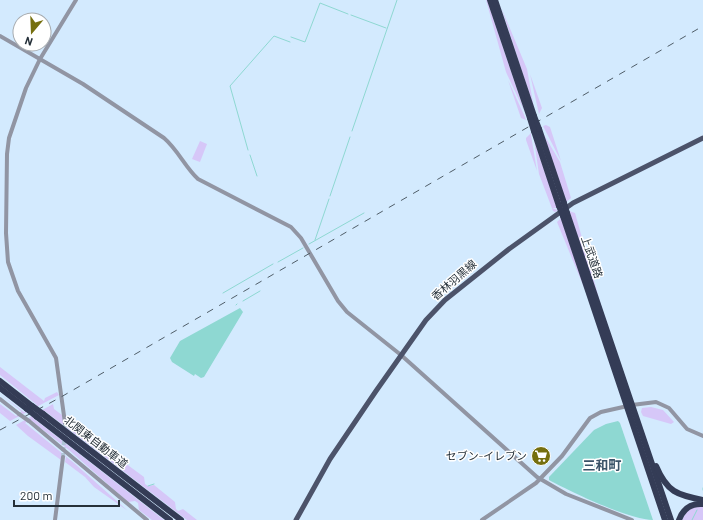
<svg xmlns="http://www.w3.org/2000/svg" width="703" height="520" viewBox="0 0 703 520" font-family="Barlow,'Noto Sans JP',sans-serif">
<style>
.green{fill:#d6c7f8}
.water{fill:#8ed8d2}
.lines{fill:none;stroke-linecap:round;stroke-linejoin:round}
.stream{stroke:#8ed8d2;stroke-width:1}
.minor-tunnel{stroke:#b0c5d7;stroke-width:4;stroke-dasharray:4 2;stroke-linecap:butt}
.minor{stroke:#9195a3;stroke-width:4}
.major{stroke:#4c536a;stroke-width:5}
.highway{stroke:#343c56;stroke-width:6}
.rail{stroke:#505e69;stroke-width:1;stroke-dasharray:7 7;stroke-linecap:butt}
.minor-bridge{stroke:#9195a3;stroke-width:4}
.highway-bridge{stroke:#343c56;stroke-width:6}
.labels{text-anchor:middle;stroke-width:3;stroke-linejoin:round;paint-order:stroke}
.street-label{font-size:11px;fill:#253039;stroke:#fff}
.poi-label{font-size:11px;fill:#253039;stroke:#fff;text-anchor:end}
.quarter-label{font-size:13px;font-weight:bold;fill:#3a5368;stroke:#fff}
</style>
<rect width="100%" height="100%" fill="#d3eafe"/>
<!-- green -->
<g class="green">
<path d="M486,0H487L525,113L506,72Z"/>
<path d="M498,0L527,69L534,108L501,7Z"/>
<path d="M530,74L542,108L539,114Z"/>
<path d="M508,80L525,117L526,120L521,118Z"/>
<path d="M546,125L550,127L561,161L543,126Z"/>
<path d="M531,133V135L537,171L526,140V138Z"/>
<path d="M543,133L560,162L571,198L566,202Z"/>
<path d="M534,140L557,208H552L558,210L555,212L553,211L539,174Z"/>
<path d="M200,141L207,144L200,162L192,159Z"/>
<path d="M569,211L575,213L602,309Z"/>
<path d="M561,218L585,290L557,222Z"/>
<path d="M0,367L44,401L45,398L57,392L59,395L10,421L0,413V404L16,416L21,413V411L0,394L24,412L37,405L0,375Z"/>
<path d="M53,404L54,409L62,415L63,422L72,424L144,477L145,484L148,486L154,485L175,502L176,509L178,511L183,509L197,520H187L45,411L33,418L164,520H152L139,510L138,503L135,501L128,502L69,450L30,420L25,423L74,463L128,511L94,487L85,477L65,462L66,457L61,456V460L28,436L16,425Z"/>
<path d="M651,407L663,410L674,422L671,424L643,416L641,412L642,408Z"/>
<path d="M694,507H703V520H682L687,511Z"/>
</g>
<!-- water -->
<g class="water">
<path d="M240,308L243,312L204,377L201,378L195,374L194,376L172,362L170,358L180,341Z"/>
<path d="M618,421L620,423L653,520C630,520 571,492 549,480V477L594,430L606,424Z"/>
</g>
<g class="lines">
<!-- stream -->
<g class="stream">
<path d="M351,15L386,28"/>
<path d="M291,37L305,42L320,3L348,14"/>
<path d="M352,131L397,0"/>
<path d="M248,150L230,86L274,36L290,42"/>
<path d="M250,155L257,176"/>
<path d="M330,196L350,137"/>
<path d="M315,240L329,199"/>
<path d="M309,244L364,213"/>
<path d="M278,262L303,248"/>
<path d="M223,293L273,264"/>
<path d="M243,301L260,291"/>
<path d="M236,305L237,304"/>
<path d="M148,486L154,484"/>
<path d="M703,490V488"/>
<path d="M692,520L697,510"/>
</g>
<!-- minor-tunnel -->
<path class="minor-tunnel" d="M63,457L65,423"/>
<!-- minor -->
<g class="minor">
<path d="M0,36L83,84L164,138C178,150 185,167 198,179L291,227L301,238L338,301L347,312L401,355L537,477L566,494L632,520"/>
<path d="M0,399L19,414"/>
<path d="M29,421L147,520"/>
<path d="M65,423L56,358L18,291L8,262L6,233L7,154L9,138L26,88L40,59L76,0"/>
<path d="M55,520L63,457"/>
<path d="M482,520L536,483L562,456L590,418L601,412L632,405L656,402L669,408L687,429L703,436"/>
</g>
<!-- major -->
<path class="major" d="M296,520L330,459L376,391L426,320L445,300L509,249L573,203L703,138"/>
<!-- highway -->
<g class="highway">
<path d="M490,0L530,118"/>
<path d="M495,0L534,116"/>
<path d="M539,129L564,203"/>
<path d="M534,131L559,206"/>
<path d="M567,213L671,520"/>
<path d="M563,216L665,520"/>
<path d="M0,381L32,406"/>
<path d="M0,388L27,409"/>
<path d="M43,414L181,520"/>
<path d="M37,417L170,520"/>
<path d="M656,466C667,492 677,495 703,500"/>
<path d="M679,520C683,509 691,503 703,504"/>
</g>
<!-- rail -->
<path class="rail" d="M0,430L61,397L703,26"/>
<!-- minor-bridge -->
<path class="minor-bridge" d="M19,414L29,421"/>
<!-- highway-bridge -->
<g class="highway-bridge">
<path d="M534,116L539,129"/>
<path d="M530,118L534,131"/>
<path d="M564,203L567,213"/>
<path d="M559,206L563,216"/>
<path d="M32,406L43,414"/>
<path d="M27,409L37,417"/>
</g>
</g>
<!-- icons -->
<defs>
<g id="supermarket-disc" transform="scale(1)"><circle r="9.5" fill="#756f0f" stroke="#fff"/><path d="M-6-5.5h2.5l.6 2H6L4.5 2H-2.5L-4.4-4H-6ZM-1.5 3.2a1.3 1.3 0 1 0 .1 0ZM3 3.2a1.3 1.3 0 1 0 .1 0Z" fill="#fff"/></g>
</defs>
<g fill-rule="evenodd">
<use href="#supermarket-disc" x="541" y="456"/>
</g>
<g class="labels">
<!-- street labels -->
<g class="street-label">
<text transform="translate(592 257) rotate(71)" y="4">上武道路</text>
<text transform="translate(454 280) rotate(-41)" y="4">香林羽黒線</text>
<text transform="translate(96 442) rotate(38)" y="4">北関東自動車道</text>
</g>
<!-- poi labels -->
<g class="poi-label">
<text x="527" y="460">セブン-イレブン</text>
</g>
<!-- quarter labels -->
<g class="quarter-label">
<text x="602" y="470">三和町</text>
</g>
</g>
<!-- north arrow -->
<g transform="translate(32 32) rotate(199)"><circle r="19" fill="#ffffff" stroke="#a8acb0"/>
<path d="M0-3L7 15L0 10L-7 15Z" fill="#756f0f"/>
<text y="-6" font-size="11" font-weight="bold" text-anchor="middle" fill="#253039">N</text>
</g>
<!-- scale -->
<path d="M14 500v6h105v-6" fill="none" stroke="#253039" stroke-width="2"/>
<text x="20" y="500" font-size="12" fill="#253039" stroke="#ffffff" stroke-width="3" paint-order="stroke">200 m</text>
</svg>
